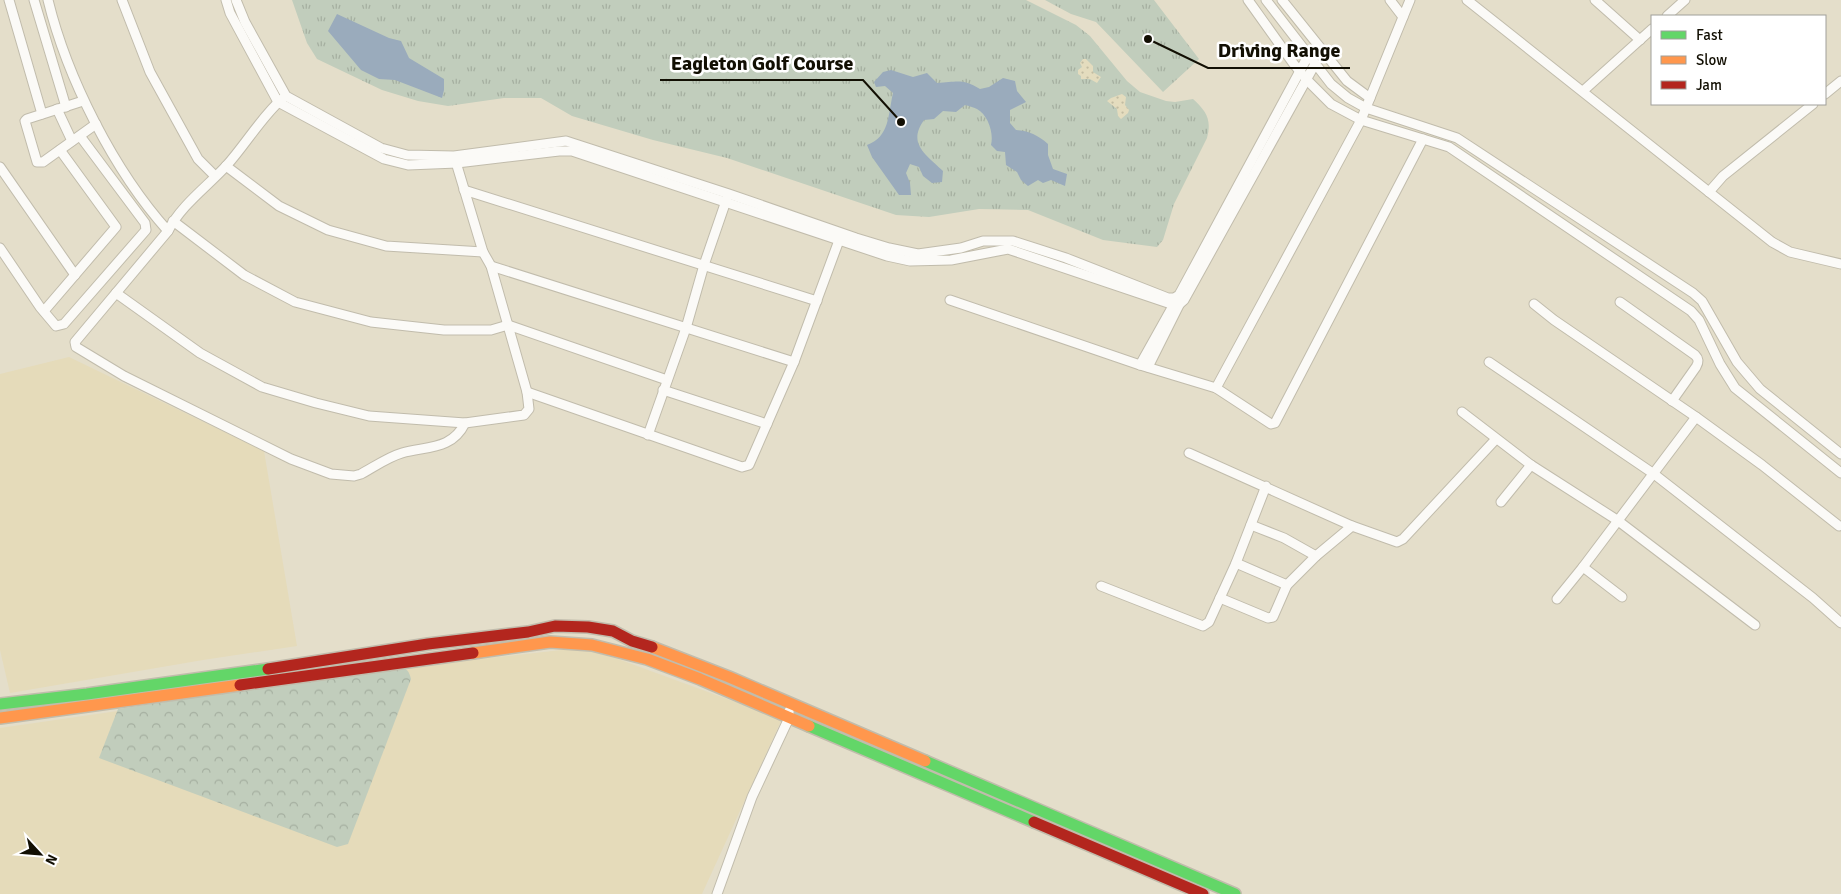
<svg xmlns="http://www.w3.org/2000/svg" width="1841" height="894" viewBox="0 0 1841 894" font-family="Signika,sans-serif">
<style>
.built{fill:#e5dbba}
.grass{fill:url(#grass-tufts)}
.sand{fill:url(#sand-dots)}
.park{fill:url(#park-crowns)}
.water{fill:#9aabbc}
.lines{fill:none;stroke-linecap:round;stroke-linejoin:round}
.street-casing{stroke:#c1bcac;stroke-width:11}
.fast-casing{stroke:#c1bcac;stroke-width:14}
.slow-casing{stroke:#c1bcac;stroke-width:14}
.jam-casing{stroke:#c1bcac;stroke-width:14}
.street{stroke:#fbfaf7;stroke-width:9}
.fast{stroke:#63d668;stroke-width:11}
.slow{stroke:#ff974d;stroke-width:11}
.jam{stroke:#b3261e;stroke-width:11}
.leader{fill:none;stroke:#120f03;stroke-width:2}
.callout-dot{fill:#120f03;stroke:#fff;stroke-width:2}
.callout-label{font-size:20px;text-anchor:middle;font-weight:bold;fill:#120f03;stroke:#fff;stroke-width:5;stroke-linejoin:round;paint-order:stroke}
</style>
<defs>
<pattern id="grass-tufts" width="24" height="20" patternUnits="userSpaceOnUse" patternTransform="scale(1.25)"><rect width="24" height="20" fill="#c1cdbc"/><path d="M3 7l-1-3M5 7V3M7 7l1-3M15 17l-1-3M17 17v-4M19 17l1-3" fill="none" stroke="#a5afa0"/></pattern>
<pattern id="sand-dots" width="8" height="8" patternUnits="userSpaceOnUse" patternTransform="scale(1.25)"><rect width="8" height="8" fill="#e4dcbe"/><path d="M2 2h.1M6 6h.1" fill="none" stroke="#c3bca2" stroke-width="1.8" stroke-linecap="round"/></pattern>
<pattern id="park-crowns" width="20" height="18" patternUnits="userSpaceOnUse" patternTransform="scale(1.25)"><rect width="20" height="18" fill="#c1cdbc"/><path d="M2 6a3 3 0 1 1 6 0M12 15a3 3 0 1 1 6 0" fill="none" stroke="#a5afa0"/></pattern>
</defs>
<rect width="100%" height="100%" fill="#e4deca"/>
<!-- built -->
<g class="built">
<path d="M69,357L264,451L297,646L203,660L10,693L0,650V374Z"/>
<path d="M579,648L618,659L782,719L702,894H0V728L472,660Z"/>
</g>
<!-- grass -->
<g class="grass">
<path d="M292,0H1026L1076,25L1090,36L1127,81L1140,92L1166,101L1175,102L1193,99C1206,111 1212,119 1207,138L1174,204L1163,240L1157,247L1103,240L1028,210L979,209L929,217L896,215L727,158L653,140L572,116L541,98H504L448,106L418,101L382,90L317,59L307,43Z"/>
<path d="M1045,0H1154L1199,59L1163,92L1096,22L1071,14Z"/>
</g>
<!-- sand -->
<g class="sand">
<path d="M1083,59H1086L1093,66V72L1101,77L1097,83L1090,79H1081V76L1078,74V70L1082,67L1080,63Z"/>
<path d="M1122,94L1126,97L1125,105L1129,110L1128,113L1121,119L1118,116L1117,109L1107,101L1111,98Z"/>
</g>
<!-- park -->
<path class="park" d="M399,667C407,668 409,671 411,679L348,844L337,847L99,758L118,709Z"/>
<!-- water -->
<g class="water">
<path d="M337,14L389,38L401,41L409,58L444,79V90L442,98L395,80L379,79L361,70L328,31Z"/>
<path d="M891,70L913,77L927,73L937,83C957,82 962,78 980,89L989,87L1003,78L1015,81L1017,91L1026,102L1010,110V123L1016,130C1029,131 1038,135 1048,144V155L1053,169L1067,174L1065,186L1051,180L1043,183L1038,180L1028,186L1021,180L1017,172L1006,165L1005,152L997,151L991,145C994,133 988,115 977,109C973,107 969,106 965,105L956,112L943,111L934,119L924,120C907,144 926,154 943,171L942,182L932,183L923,176L919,167L910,164L906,173L910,183L911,195H899L872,157L867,145C890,137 888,114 893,93L885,86L876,87L874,82L883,72Z"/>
</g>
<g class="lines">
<!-- street casing -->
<g class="street-casing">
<g id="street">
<path d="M9,0L42,114"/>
<path d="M34,0L66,107"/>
<path d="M48,0C67,78 114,171 168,231"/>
<path d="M122,0L150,72L198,159L215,176"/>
<path d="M226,0L230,13L278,102L384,159L408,165L457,163L559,151H572L887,256L910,261L951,260L1008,249L1177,306L1184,300L1315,64"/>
<path d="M236,0L245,22L286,96L381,148L407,155L454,156L566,141L729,194L856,238L889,248L918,254L961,248L983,241H1013L1066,258L1168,298H1174L1179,295L1308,56"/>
<path d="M1248,0L1293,63L1306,79L1331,104L1361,120L1449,147L1691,311L1699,320L1720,364L1735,388L1841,473"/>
<path d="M1266,0L1331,84L1348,98L1366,108L1457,138L1693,293L1702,301L1737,362L1760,389L1841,454"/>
<path d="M1282,0L1347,81L1370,98"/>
<path d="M1390,0L1403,17"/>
<path d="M1467,0L1772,242L1790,252L1841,264"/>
<path d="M1595,0L1640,40"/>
<path d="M1667,16L1685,0"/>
<path d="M1583,91L1652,29"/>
<path d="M1825,94L1841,81"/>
<path d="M282,99C263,115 245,145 227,165C208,186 181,205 168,231L75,342L76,347L124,376L291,459L331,474L354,476L361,474C374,467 388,457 402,453C427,446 452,450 465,423"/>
<path d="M83,101L27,119L25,121L37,162H43L96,124"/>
<path d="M57,109L72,141"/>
<path d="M226,166L279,206L328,230L386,246L483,252"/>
<path d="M0,167L75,275"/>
<path d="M464,190L817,301"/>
<path d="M1709,192L1723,176L1813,104"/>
<path d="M173,221L244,275L295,302L371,322L444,330H491L508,325L667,380"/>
<path d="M0,248L40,307L56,326L64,324L146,230L145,223L80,136"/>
<path d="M491,266L794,362"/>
<path d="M116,293L200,353L262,387L316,403L369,416L465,423L524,415L529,409L527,392L491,266L483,252L455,159"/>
<path d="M950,300L1140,365L1216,388L1271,424L1275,423L1423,139"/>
<path d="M1620,302L1695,355C1699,359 1699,362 1696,367L1672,401"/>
<path d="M1534,304L1554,320L1696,417L1762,465L1839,526"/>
<path d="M44,311L116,227L60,150"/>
<path d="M1489,362L1654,474L1813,598L1841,623"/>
<path d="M1140,365L1173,306"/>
<path d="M1148,367L1180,303"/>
<path d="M1216,388L1361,120L1410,0"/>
<path d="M663,390L767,424"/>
<path d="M527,392L742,467L749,465L794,362L841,235"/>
<path d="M1462,412L1531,465L1617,520L1755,625"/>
<path d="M648,435L686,328L704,265L727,198"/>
<path d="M1189,453L1352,526L1397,542L1403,539L1496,439"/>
<path d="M1501,502L1531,465"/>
<path d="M1251,525L1284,538L1316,556"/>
<path d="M1236,563L1287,585"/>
<path d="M1583,567L1622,597"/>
<path d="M1101,586L1203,626L1209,622L1236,563L1266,486"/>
<path d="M1220,598L1268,618L1273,617L1287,585L1316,556L1352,526"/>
<path d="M1557,599L1583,567L1696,417"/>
<path d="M717,894L752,797L789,718V711"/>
</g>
</g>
<!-- fast casing -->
<g class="fast-casing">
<g id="fast">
<path d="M0,704L87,694L268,669"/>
<path d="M809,726L1034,822"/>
<path d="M925,761L1235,894"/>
</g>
</g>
<!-- slow casing -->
<g class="slow-casing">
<g id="slow">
<path d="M652,647L729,677L925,761"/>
<path d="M473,653L550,642L592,645L647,659L700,679L809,726"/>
<path d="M0,718L240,685"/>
</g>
</g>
<!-- jam casing -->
<g class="jam-casing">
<g id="jam">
<path d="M268,669L428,644L528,632L555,626L588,627L613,631L632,641L652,647"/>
<path d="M240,685L473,653"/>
<path d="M1034,822L1203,894"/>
</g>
</g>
<!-- street -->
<use href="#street" class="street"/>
<!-- fast -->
<use href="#fast" class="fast"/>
<!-- slow -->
<use href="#slow" class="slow"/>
<!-- jam -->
<use href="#jam" class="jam"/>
</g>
<!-- callouts -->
<path class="leader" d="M1148 39L1208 68H1350M901 122L863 80H660"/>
<g class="callout-dot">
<circle cx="1148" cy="39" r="5"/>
<circle cx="901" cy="122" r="5"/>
</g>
<g class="callout-label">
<text x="1279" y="57">Driving Range</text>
<text x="762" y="70">Eagleton Golf Course</text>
</g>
<!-- legend -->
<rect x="1651" y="15" width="175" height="90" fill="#ffffff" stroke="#a09f9a"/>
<rect x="1661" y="31" width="25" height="8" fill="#63d668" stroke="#a09f9a"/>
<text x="1696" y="40" font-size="15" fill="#120f03">Fast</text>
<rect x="1661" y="56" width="25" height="8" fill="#ff974d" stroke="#a09f9a"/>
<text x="1696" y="65" font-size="15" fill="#120f03">Slow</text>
<rect x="1661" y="81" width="25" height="8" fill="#b3261e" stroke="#a09f9a"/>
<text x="1696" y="90" font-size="15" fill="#120f03">Jam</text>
<!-- north arrow -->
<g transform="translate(40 854) rotate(116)" stroke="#ffffff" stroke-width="4" paint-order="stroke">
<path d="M0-4L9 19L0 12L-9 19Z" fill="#120f03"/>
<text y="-8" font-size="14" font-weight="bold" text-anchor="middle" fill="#120f03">N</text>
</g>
</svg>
